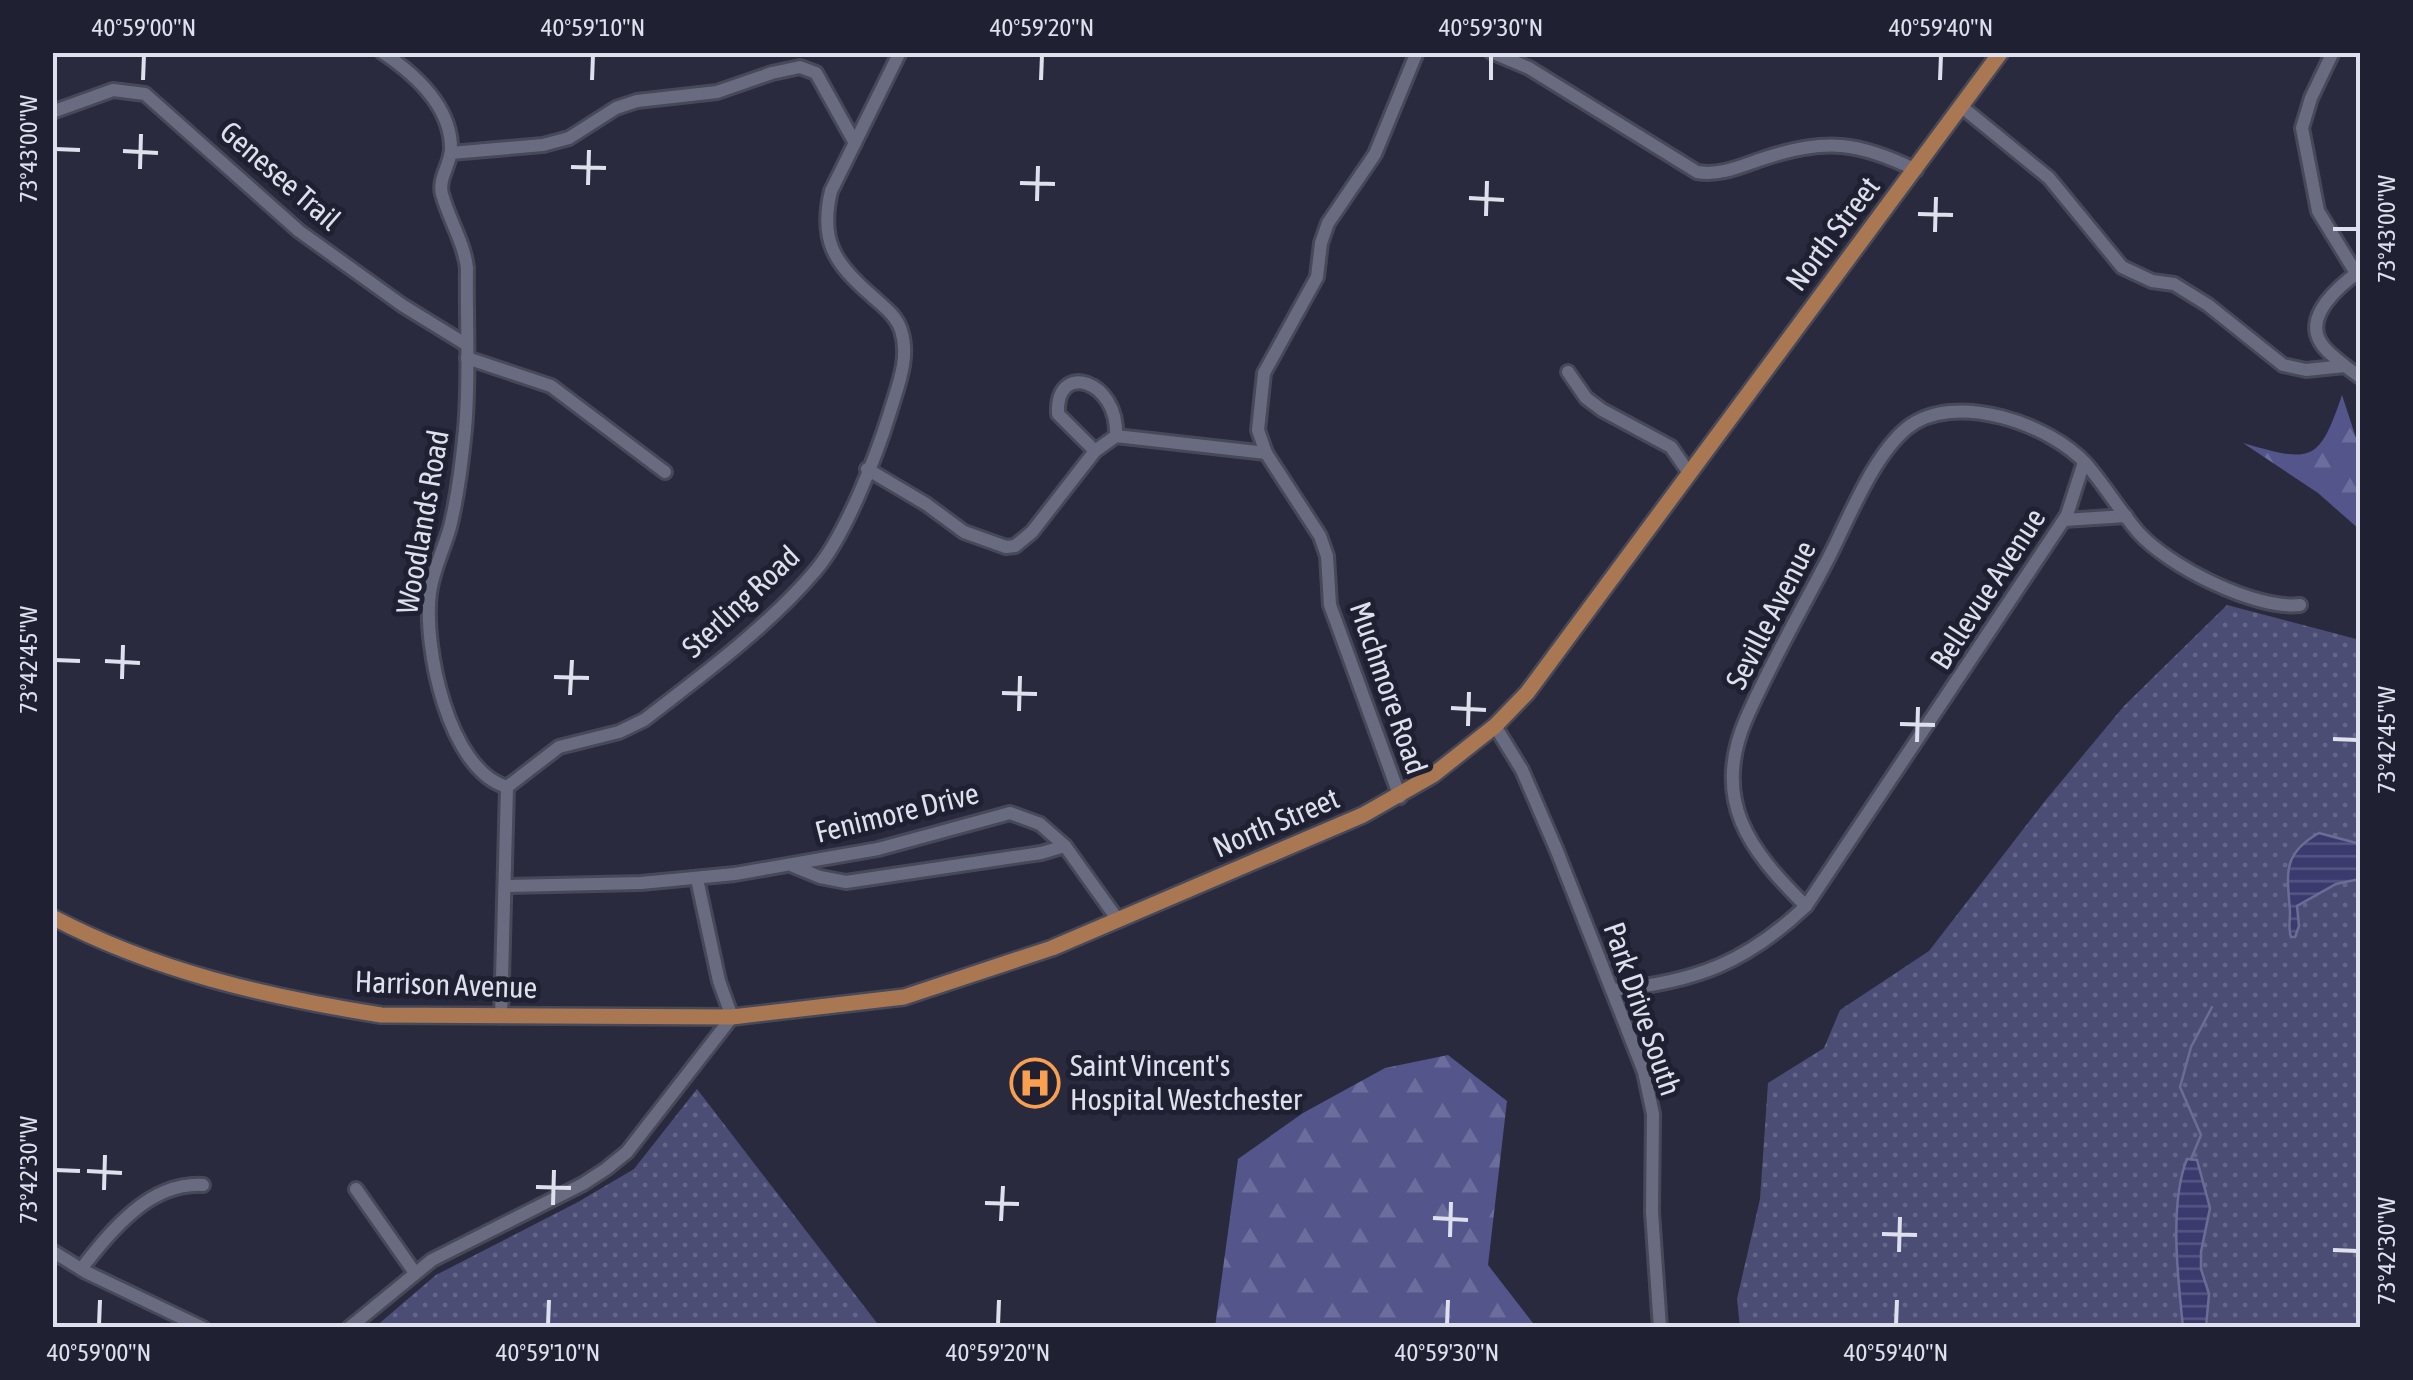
<svg xmlns="http://www.w3.org/2000/svg" width="2413" height="1380" viewBox="0 0 2413 1380" font-family="'Asap Condensed',sans-serif">
<style>
.grass{fill:url(#grass-dots)}
.forest{fill:url(#forest-firs)}
.water{fill:url(#water-rules);stroke:#6c6c94;stroke-width:2.5}
.lines{fill:none;stroke-linecap:round;stroke-linejoin:round}
.stream{stroke:#6c6c94;stroke-width:2.5}
.minor-casing{stroke:#474858;stroke-width:18}
.major-casing{stroke:#474858;stroke-width:20}
.minor{stroke:#696b81;stroke-width:12}
.major{stroke:#a97853;stroke-width:15}
.ticks{fill:none;stroke:#dfe0ed;stroke-width:4}
.labels{text-anchor:middle;stroke-width:10;stroke-linejoin:round;paint-order:stroke}
.street-label{font-size:30px;fill:#dfe0ed;stroke:#1f2032}
.poi-label{font-size:30px;fill:#dfe0ed;stroke:#1f2032;text-anchor:start}
.neatline{fill:none;stroke:#dfe0ed;stroke-width:4}
.ticks-label{font-size:25px;text-anchor:middle;fill:#dfe0ed}
</style>
<defs>
<pattern id="grass-dots" width="8" height="8" patternUnits="userSpaceOnUse" patternTransform="scale(2.5)"><rect width="8" height="8" fill="#4c4d75"/><path d="M2 2h.1M6 6h.1" fill="none" stroke="#656689" stroke-width="1.8" stroke-linecap="round"/></pattern>
<pattern id="forest-firs" width="22" height="20" patternUnits="userSpaceOnUse" patternTransform="scale(2.5)"><rect width="22" height="20" fill="#53558b"/><path d="M5 1l3.5 6h-7zM16 11l3.5 6h-7z" fill="#6b6d9c"/></pattern>
<pattern id="water-rules" width="6" height="5" patternUnits="userSpaceOnUse" patternTransform="scale(2.5)"><rect width="6" height="5" fill="#3a3a6e"/><path d="M0 2.5h6" fill="none" stroke="#565683"/></pattern>
</defs>
<rect width="100%" height="100%" fill="#292a3d"/>
<!-- grass -->
<g class="grass">
<path d="M2227,605L2360,640V1327L1740,1328L1737,1299L1760,1199L1768,1083L1824,1048L1840,1010L1929,951L2045,801L2124,706Z"/>
<path d="M697,1089L880,1327H375L436,1275L578,1202L634,1169Z"/>
</g>
<!-- forest -->
<g class="forest">
<path d="M2342,395L2360,450V530L2318,493L2243,443C2312,463 2319,463 2342,395Z"/>
<path d="M1448,1055L1507,1101L1488,1265L1536,1327H1215L1238,1159L1303,1113L1385,1068Z"/>
</g>
<!-- water -->
<g class="water">
<path d="M2319,833L2360,844V879L2336,884L2297,906L2299,926L2295,937H2291C2288,928 2290,922 2290,913C2288,876 2280,855 2319,833Z"/>
<path d="M2187,1159L2197,1160L2210,1208L2201,1252V1269L2209,1294L2206,1327H2183C2178,1280 2169,1203 2187,1159Z"/>
</g>
<g class="lines">
<!-- stream -->
<path class="stream" d="M2191,1159L2201,1135L2180,1087L2191,1047L2212,1007"/>
<!-- minor casing -->
<g class="minor-casing">
<g id="minor">
<path d="M382,52C415,74 452,107 451,150C450,165 438,179 442,194C449,220 464,242 467,268C466,321 470,375 465,429C462,461 458,495 450,527C444,549 433,569 430,593C423,646 448,770 507,787"/>
<path d="M1491,52L1529,68L1697,172C1721,176 1741,166 1765,158C1825,138 1859,142 1916,170"/>
<path d="M2333,52L2311,98L2302,128L2318,211L2356,273"/>
<path d="M1962,107L2049,178L2122,267L2152,281L2174,284L2208,305L2283,365L2306,370L2345,366L2360,377"/>
<path d="M52,112L113,90L145,94L299,231L402,305L467,345"/>
<path d="M451,153L543,145L569,138L616,108L637,101L717,92L772,73L800,67L816,73L855,143"/>
<path d="M467,358L551,386L665,472"/>
<path d="M2345,366C2337,359 2326,352 2321,343C2303,316 2340,285 2360,271"/>
<path d="M1568,372L1586,398L1602,410L1671,447L1689,473"/>
<path d="M1095,451L1058,414C1055,360 1119,380 1116,436"/>
<path d="M867,469L926,504L964,532L1006,547L1015,546L1032,532L1095,451L1116,436L1266,453"/>
<path d="M2064,520L2126,516"/>
<path d="M1495,726L1522,770L1557,851L1644,1072L1653,1114L1652,1212L1660,1328"/>
<path d="M1400,797L1330,605L1327,556L1320,536L1266,453L1258,430L1264,373L1317,277L1321,243L1328,223L1375,154L1417,52"/>
<path d="M793,866L820,877L846,882L1041,853L1065,846"/>
<path d="M506,886L641,883L735,874L878,849L1010,813L1040,824L1065,846L1118,920"/>
<path d="M1806,906C1749,850 1711,800 1746,719C1770,664 1801,611 1829,557C1849,518 1873,456 1907,428C1954,390 2051,424 2087,465C2105,486 2120,511 2138,532C2168,566 2255,610 2300,605"/>
<path d="M1613,990C1695,982 1746,963 1806,906L2067,515L2084,462"/>
<path d="M501,1017L507,787L559,747L619,732L644,720C701,676 769,626 816,570C846,534 876,457 890,412C898,385 910,358 901,330C896,315 883,306 872,296C835,264 819,241 831,191L900,52"/>
<path d="M356,1189L415,1273"/>
<path d="M52,1251L86,1272L203,1328"/>
<path d="M81,1269C111,1231 149,1182 203,1185"/>
<path d="M349,1328L432,1260L583,1184L606,1169L627,1152L732,1017L719,981L697,879"/>
</g>
</g>
<!-- major casing -->
<g class="major-casing">
<path id="major" d="M52,917C155,971 267,997 381,1015L732,1017L904,997L1052,948L1363,815L1433,775L1495,726L1527,693L2001,52"/>
</g>
<!-- minor -->
<use href="#minor" class="minor"/>
<!-- major -->
<use href="#major" class="major"/>
</g>
<!-- ticks -->
<path class="ticks" d="M143,80L144,55M592,80L593,55M1041,80L1042,55M1491,80V55M1940,80L1941,55M55,149L80,150M123,151L158,153M571,167L606,168M140,169L141,134M1020,183L1055,184M588,185L589,150M1469,198L1504,200M1037,201L1038,166M1918,214L1953,215M1486,216L1487,181M2333,229H2358M1935,232L1936,197M55,660L80,661M105,661L140,663M554,677L589,678M122,679L123,645M1002,693L1037,694M570,695L572,660M1451,708L1486,710M1019,711L1020,676M1900,724L1935,725M1468,726L1469,692M2333,739L2358,740M1917,742L1918,707M55,1170L80,1171M87,1171L122,1173M536,1187L571,1188M104,1190L105,1155M985,1203L1019,1204M553,1205L554,1170M1433,1218L1468,1220M1001,1221L1003,1186M1882,1234L1917,1235M1450,1237L1451,1202M2333,1250L2358,1251M1899,1252L1900,1217M99,1325L100,1300M548,1325L549,1300M998,1325L999,1300M1447,1325L1448,1300M1896,1325L1897,1300"/>
<!-- icons -->
<defs>
<g id="hospital-ring" transform="scale(2.5)"><circle r="9.5" fill="#1f2032" stroke="#fa9f50" stroke-width="1.5"/><path d="M-5-5h3v3.5h4V-5h3V5h-3V1.5h-4V5h-3Z" fill="#fa9f50"/></g>
</defs>
<g fill-rule="evenodd">
<use href="#hospital-ring" x="1035" y="1083"/>
</g>
<g class="labels">
<!-- street labels -->
<g class="street-label">
<text transform="translate(280 176) rotate(41)" y="10">Genesee Trail</text>
<text transform="translate(1833 234) rotate(-53)" y="10">North Street</text>
<text transform="translate(423 522) rotate(-80)" y="10">Woodlands Road</text>
<text transform="translate(1988 589) rotate(-57)" y="10">Bellevue Avenue</text>
<text transform="translate(741 602) rotate(-43)" y="10">Sterling Road</text>
<text transform="translate(1771 615) rotate(-63)" y="10">Seville Avenue</text>
<text transform="translate(1388 688) rotate(71)" y="10">Muchmore Road</text>
<text transform="translate(897 813) rotate(-14)" y="10">Fenimore Drive</text>
<text transform="translate(1276 823) rotate(-23)" y="10">North Street</text>
<text transform="translate(446 985) rotate(2)" y="10">Harrison Avenue</text>
<text transform="translate(1642 1009) rotate(71)" y="10">Park Drive South</text>
</g>
<!-- poi labels -->
<g class="poi-label">
<text x="1070" y="1076">Saint Vincent's<tspan x="1070" dy="34">Hospital Westchester</tspan></text>
</g>
</g>
<!-- border -->
<rect width="2413" height="1380" fill="none" stroke="#1f2032" stroke-width="110"/>
<rect x="55" y="55" width="2303" height="1270" class="neatline"/>
<g class="ticks-label">
<text x="144" y="36">40°59'00"N</text>
<text x="593" y="36">40°59'10"N</text>
<text x="1042" y="36">40°59'20"N</text>
<text x="1491" y="36">40°59'30"N</text>
<text x="1941" y="36">40°59'40"N</text>
<text transform="translate(28 149) rotate(-90)" y="9">73°43'00"W</text>
<text transform="translate(2386 229) rotate(-90)" y="9">73°43'00"W</text>
<text transform="translate(28 660) rotate(-90)" y="9">73°42'45"W</text>
<text transform="translate(2386 740) rotate(-90)" y="9">73°42'45"W</text>
<text transform="translate(28 1170) rotate(-90)" y="9">73°42'30"W</text>
<text transform="translate(2386 1251) rotate(-90)" y="9">73°42'30"W</text>
<text x="99" y="1361">40°59'00"N</text>
<text x="548" y="1361">40°59'10"N</text>
<text x="998" y="1361">40°59'20"N</text>
<text x="1447" y="1361">40°59'30"N</text>
<text x="1896" y="1361">40°59'40"N</text>
</g>
</svg>
